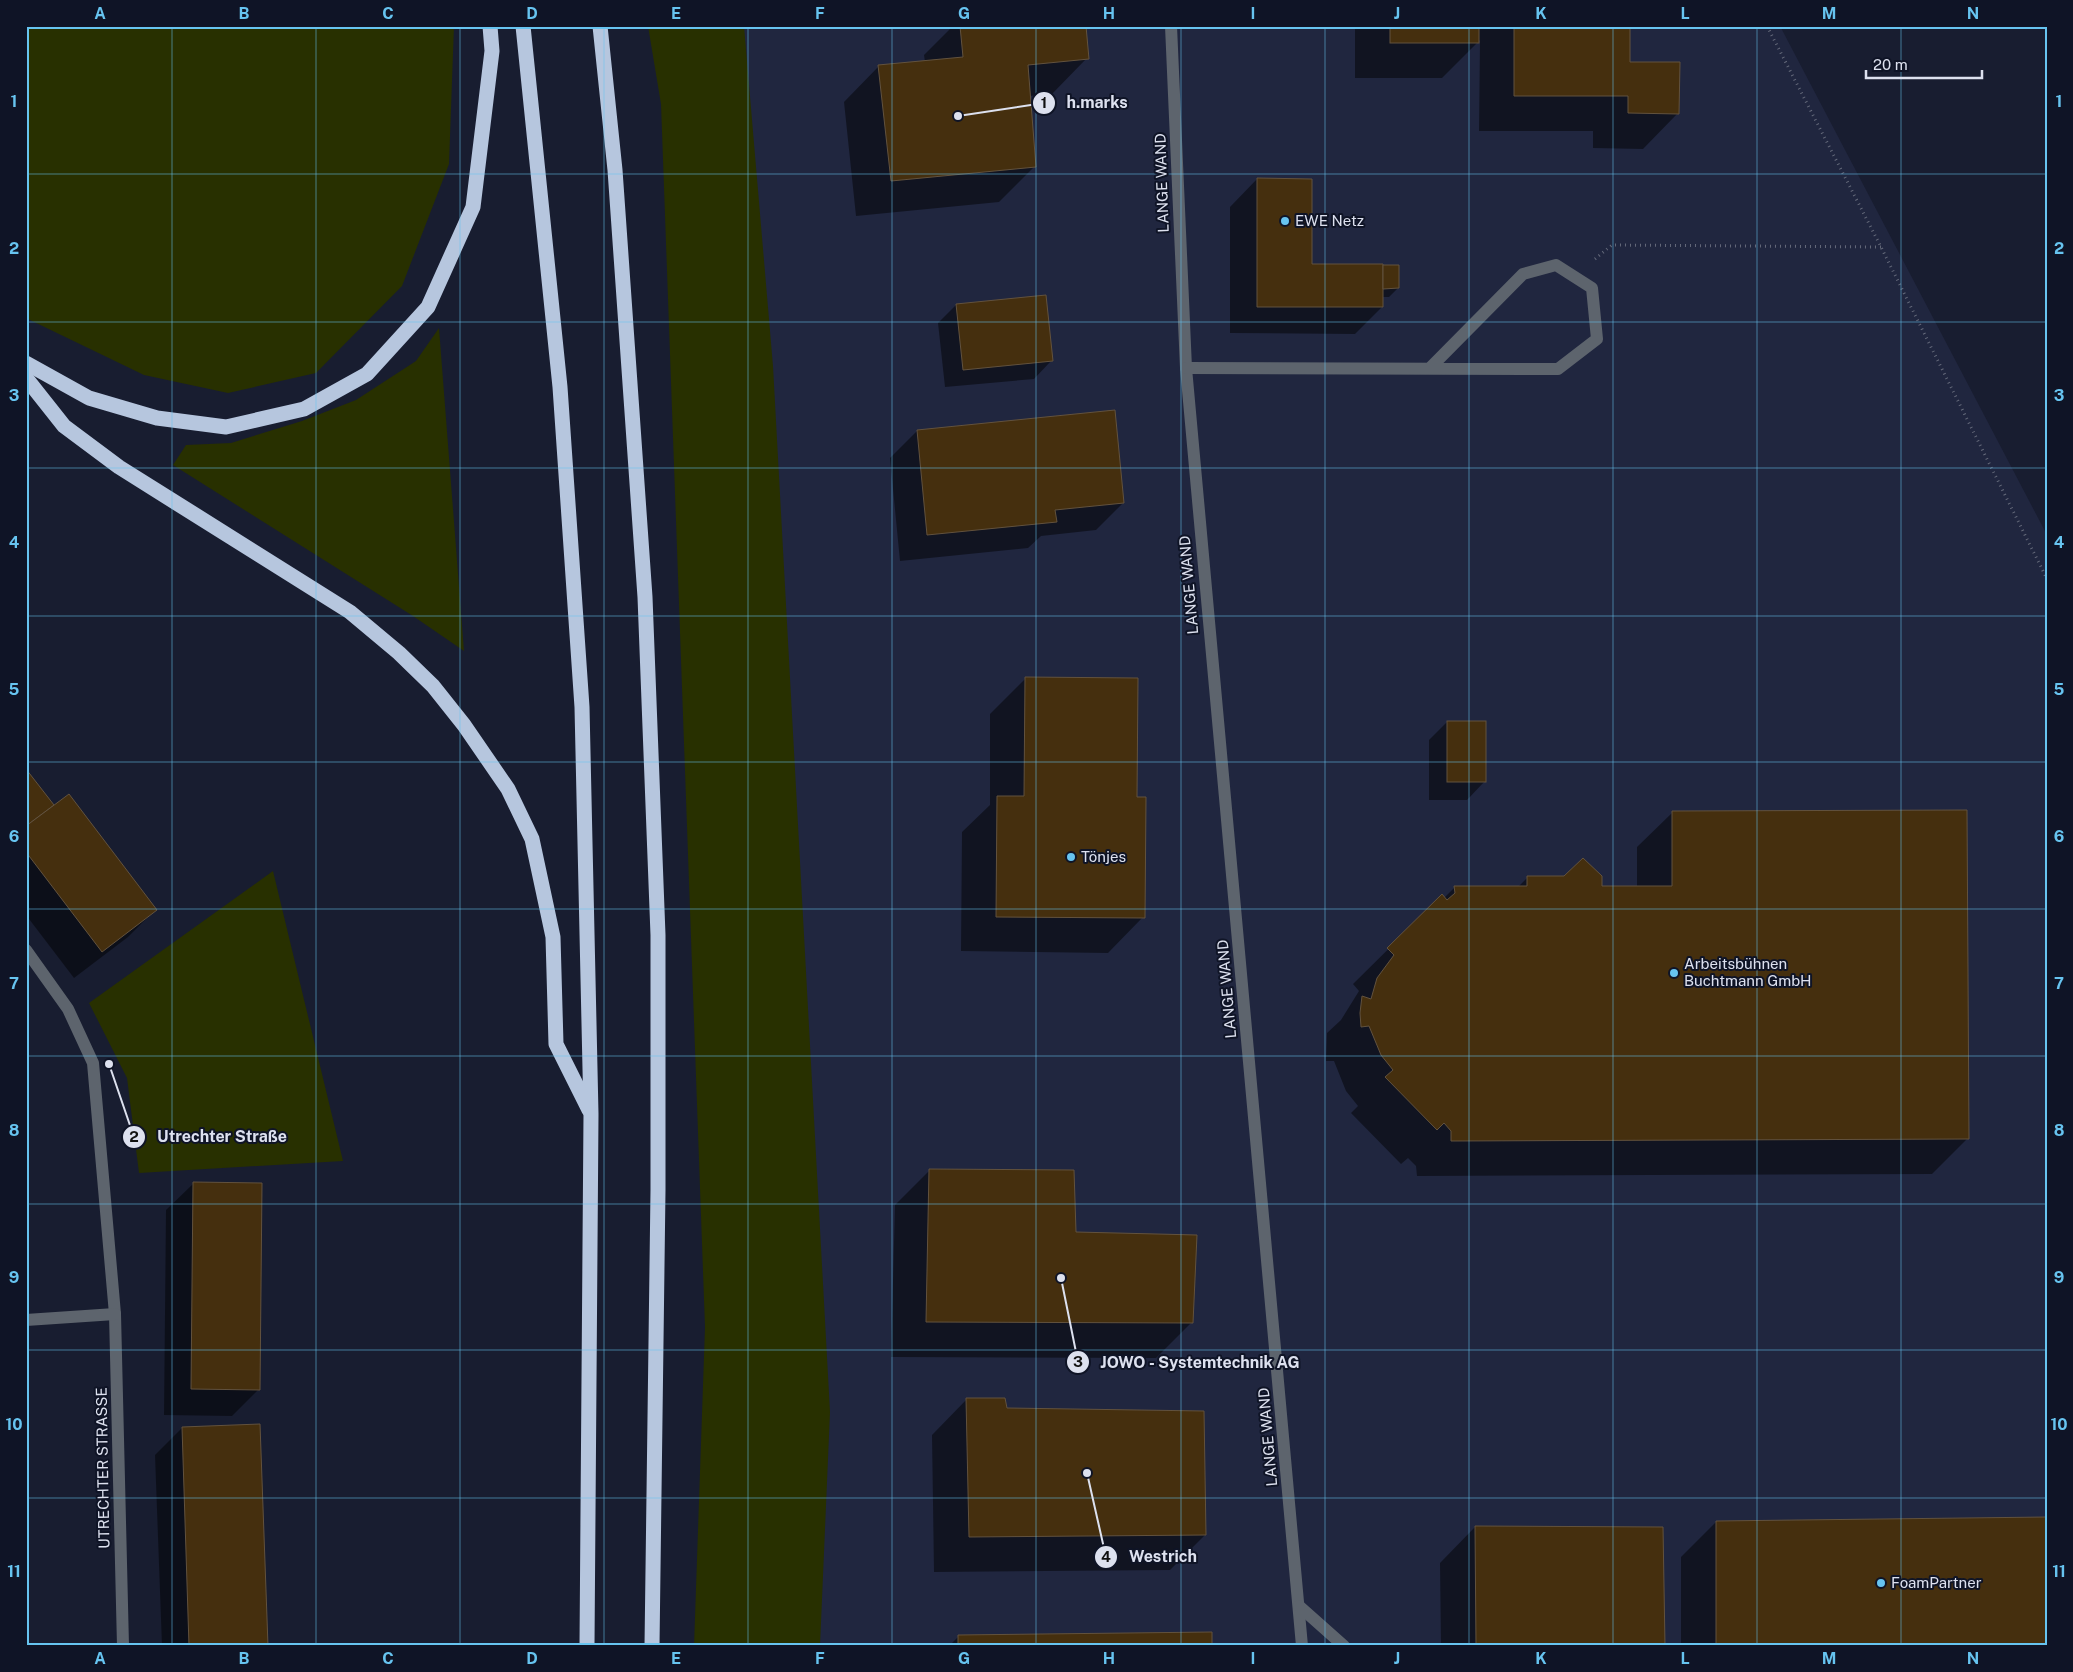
<svg xmlns="http://www.w3.org/2000/svg" width="2073" height="1672" viewBox="0 0 2073 1672" font-family="'Public Sans',sans-serif">
<style>
.built{fill:#20263f}
.green{fill:#283000}
.shadow{fill:#0007}
.building{fill:#452f0e;stroke:#62523e}
.lines{fill:none;stroke-linecap:round;stroke-linejoin:round}
.path{stroke:#64697a;stroke-width:3;stroke-dasharray:1 4;stroke-linecap:butt}
.minor{stroke:#5d646d;stroke-width:12}
.motorway{stroke:#b6c6de;stroke-width:15}
.grid{fill:none;stroke:#67c4f0;stroke-width:1;stroke-opacity:0.55}
.poi-dot{fill:#67c4f0;stroke:#0f1426;stroke-width:2}
.labels{text-anchor:middle;stroke-width:4;stroke-linejoin:round;paint-order:stroke}
.street-label{font-size:15px;fill:#dde1ef;stroke:#0f1426}
.poi-label{font-size:15px;fill:#dde1ef;stroke:#0f1426;text-anchor:start}
.leader{fill:none;stroke:#dde1ef;stroke-width:2}
.callout-dot{fill:#dde1ef;stroke:#0f1426;stroke-width:2}
.mark-label{font-size:15px;text-anchor:middle;font-weight:bold;fill:#111}
.callout-label{font-size:16px;text-anchor:middle;font-weight:bold;fill:#dde1ef;stroke:#0f1426;stroke-width:4;stroke-linejoin:round;paint-order:stroke}
.neatline{fill:none;stroke:#67c4f0;stroke-width:2}
.grid-label{font-size:16px;text-anchor:middle;font-weight:bold;fill:#67c4f0}
</style>
<rect width="100%" height="100%" fill="#181d30"/>
<!-- built -->
<path class="built" d="M684,26H1780L2047,535V1646H771Z"/>
<!-- green -->
<g class="green">
<path d="M26,26H454L449,164L402,286L316,373L228,393L144,375L30,320L26,316Z"/>
<path d="M648,26H744L773,366L830,1412L820,1646H694L705,1327L661,104Z"/>
<path d="M439,328L464,651L413,616L173,465L186,445L231,443L302,421L356,400L416,361Z"/>
<path d="M273,871L343,1161L139,1173L127,1078L89,1003Z"/>
</g>
<!-- shadow -->
<g class="shadow">
<path d="M953,26H1085L1087,58L1052,94L1029,96L1034,167L999,202L856,216L844,102L879,66L925,62L924,55Z"/>
<path d="M1355,26H1629V63L1678,113L1643,149L1593,148V131H1479L1480,40L1442,78H1355Z"/>
<path d="M1257,179L1311,265L1398,288L1389,297H1382V307L1355,334L1230,333V207Z"/>
<path d="M956,305L1052,360L1034,379L945,387L938,323Z"/>
<path d="M917,431L1123,503L1096,530L1041,536L1028,548L900,561L890,458Z"/>
<path d="M1026,678L1135,799L1143,917L1108,953L961,951L962,832L990,805V714Z"/>
<path d="M1447,722L1485,781L1467,800H1429V740Z"/>
<path d="M26,771L54,807L155,910L128,937L74,978L26,915Z"/>
<path d="M1673,812L1967,1139L1932,1174L1417,1176L1416,1166L1408,1158L1401,1164L1351,1113L1358,1106L1346,1091L1334,1061H1326L1327,1033L1341,1020L1359,991L1353,984L1442,896L1444,898L1454,888H1517L1528,877L1600,887H1637V847Z"/>
<path d="M930,1170L1074,1233L1192,1322L1156,1358L891,1357L895,1205Z"/>
<path d="M194,1183L259,1389L232,1416L164,1415L166,1210Z"/>
<path d="M967,1399L1006,1409L1205,1535L1170,1570L934,1572L932,1435Z"/>
<path d="M182,1428L266,1646H162L155,1455Z"/>
<path d="M1716,1522L2047,1646H1681V1557Z"/>
<path d="M1475,1527L1663,1646H1441L1440,1563Z"/>
<path d="M959,1636L1211,1646H949Z"/>
</g>
<!-- building -->
<g class="building">
<path d="M960,26H1086L1089,59L1028,65L1036,167L891,181L878,65L963,57Z"/>
<rect x="1390" y="26" width="89" height="17"/>
<path d="M1514,26H1630V62H1680L1679,114L1628,113V96H1514Z"/>
<path d="M1257,178L1312,179V264H1383V307H1257Z"/>
<path d="M1383,265H1399V288L1383,289Z"/>
<path d="M1046,295L1053,361L963,370L956,304Z"/>
<path d="M1115,410L1124,503L1055,510L1057,522L927,535L917,430Z"/>
<path d="M1025,677L1138,678L1137,797H1146L1145,918L996,917L997,796H1024Z"/>
<rect x="1447" y="721" width="39" height="61"/>
<path d="M26,769L54,805L26,826Z"/>
<path d="M69,794L157,910L102,952L26,852V826Z"/>
<path d="M1967,810L1969,1139L1451,1141V1131L1444,1123L1437,1130L1385,1077L1393,1070L1381,1055L1369,1026L1361,1027L1360,1013L1362,996L1371,999L1377,978L1394,955L1387,948L1442,894L1447,900L1455,893L1454,886H1527V876H1564L1583,858L1602,876V886H1672V811Z"/>
<path d="M929,1169L1074,1170L1076,1232L1197,1235L1193,1323L926,1322Z"/>
<path d="M193,1182L262,1183L260,1390L191,1389Z"/>
<path d="M966,1398H1005L1007,1408L1204,1411L1206,1535L969,1537Z"/>
<path d="M260,1424L268,1646H189L182,1427Z"/>
<path d="M2047,1517V1646H1716V1521Z"/>
<path d="M1475,1526L1663,1527L1665,1646H1476Z"/>
<path d="M1212,1632V1646H958V1635Z"/>
</g>
<g class="lines">
<!-- path -->
<g class="path">
<path d="M1767,26L1881,247L2047,579"/>
<path d="M1595,259L1612,245L1881,247"/>
</g>
<!-- minor -->
<g class="minor">
<path d="M1171,26L1186,368L1302,1646"/>
<path d="M1186,368L1558,369L1597,339L1592,288L1556,265L1523,274L1430,368"/>
<path d="M26,950L68,1009L93,1063L115,1314L123,1646"/>
<path d="M26,1320L115,1314"/>
<path d="M1299,1606L1344,1646"/>
</g>
<!-- motorway -->
<g class="motorway">
<path d="M523,26L560,387L582,707L591,1114L587,1646"/>
<path d="M600,26L615,170L645,597L658,935V1190L652,1646"/>
<path d="M26,363L89,398L157,418L226,427L304,409L367,374L428,307L473,207L492,51L490,26"/>
<path d="M26,378L64,426L119,467L350,612L399,653L433,686L464,725L508,789L532,839L553,937L556,1044L589,1110"/>
</g>
</g>
<!-- grid -->
<path class="grid" d="M172,26V1646M316,26V1646M460,26V1646M604,26V1646M748,26V1646M892,26V1646M1036,26V1646M1181,26V1646M1325,26V1646M1469,26V1646M1613,26V1646M1757,26V1646M1901,26V1646M26,174H2047M26,322H2047M26,468H2047M26,616H2047M26,762H2047M26,909H2047M26,1056H2047M26,1204H2047M26,1350H2047M26,1498H2047"/>
<!-- markers -->
<g class="poi-dot">
<circle cx="1285" cy="221" r="5"/>
<circle cx="1071" cy="857" r="5"/>
<circle cx="1674" cy="973" r="5"/>
<circle cx="1881" cy="1583" r="5"/>
</g>
<g class="labels">
<!-- street labels -->
<g class="street-label">
<text transform="translate(1162 183) rotate(-92)" y="5">LANGE WAND</text>
<text transform="translate(1189 585) rotate(-95)" y="5">LANGE WAND</text>
<text transform="translate(1227 989) rotate(-95)" y="5">LANGE WAND</text>
<text transform="translate(1268 1437) rotate(-95)" y="5">LANGE WAND</text>
<text transform="translate(103 1468) rotate(-91)" y="5">UTRECHTER STRASSE</text>
</g>
<!-- poi labels -->
<g class="poi-label">
<text x="1295" y="226">EWE Netz</text>
<text x="1081" y="862">Tönjes</text>
<text x="1684" y="969">Arbeitsbühnen<tspan x="1684" dy="17">Buchtmann GmbH</tspan></text>
<text x="1891" y="1588">FoamPartner</text>
</g>
</g>
<!-- callouts -->
<path class="leader" d="M958 116L1044 103M109 1064L134 1137M1061 1278L1078 1362M1087 1473L1106 1557"/>
<g class="callout-dot">
<circle cx="958" cy="116" r="5"/>
<circle cx="109" cy="1064" r="5"/>
<circle cx="1061" cy="1278" r="5"/>
<circle cx="1087" cy="1473" r="5"/>
<circle cx="1044" cy="103" r="12"/>
<circle cx="134" cy="1137" r="12"/>
<circle cx="1078" cy="1362" r="12"/>
<circle cx="1106" cy="1557" r="12"/>
</g>
<g class="mark-label">
<text x="1044" y="108">1</text>
<text x="134" y="1142">2</text>
<text x="1078" y="1367">3</text>
<text x="1106" y="1562">4</text>
</g>
<g class="callout-label">
<text x="1097" y="108">h.marks</text>
<text x="222" y="1142">Utrechter Straße</text>
<text x="1200" y="1368">JOWO ‑ Systemtechnik AG</text>
<text x="1163" y="1562">Westrich</text>
</g>
<!-- border -->
<rect width="2073" height="1672" fill="none" stroke="#0f1426" stroke-width="55"/>
<!-- scale -->
<path d="M1866 70v8h116v-8" fill="none" stroke="#dde1ef" stroke-width="2.5"/>
<text x="1873" y="70" font-size="15" fill="#dde1ef" stroke="#0f1426" stroke-width="4" paint-order="stroke">20 m</text>
<rect x="28" y="28" width="2018" height="1616" class="neatline"/>
<g class="grid-label">
<text x="100" y="19">A</text>
<text x="244" y="19">B</text>
<text x="388" y="19">C</text>
<text x="532" y="19">D</text>
<text x="676" y="19">E</text>
<text x="820" y="19">F</text>
<text x="964" y="19">G</text>
<text x="1109" y="19">H</text>
<text x="1253" y="19">I</text>
<text x="1397" y="19">J</text>
<text x="1541" y="19">K</text>
<text x="1685" y="19">L</text>
<text x="1829" y="19">M</text>
<text x="1973" y="19">N</text>
<text x="14" y="107">1</text>
<text x="2059" y="107">1</text>
<text x="14" y="254">2</text>
<text x="2059" y="254">2</text>
<text x="14" y="401">3</text>
<text x="2059" y="401">3</text>
<text x="14" y="548">4</text>
<text x="2059" y="548">4</text>
<text x="14" y="695">5</text>
<text x="2059" y="695">5</text>
<text x="14" y="842">6</text>
<text x="2059" y="842">6</text>
<text x="14" y="989">7</text>
<text x="2059" y="989">7</text>
<text x="14" y="1136">8</text>
<text x="2059" y="1136">8</text>
<text x="14" y="1283">9</text>
<text x="2059" y="1283">9</text>
<text x="14" y="1430">10</text>
<text x="2059" y="1430">10</text>
<text x="14" y="1577">11</text>
<text x="2059" y="1577">11</text>
<text x="100" y="1664">A</text>
<text x="244" y="1664">B</text>
<text x="388" y="1664">C</text>
<text x="532" y="1664">D</text>
<text x="676" y="1664">E</text>
<text x="820" y="1664">F</text>
<text x="964" y="1664">G</text>
<text x="1109" y="1664">H</text>
<text x="1253" y="1664">I</text>
<text x="1397" y="1664">J</text>
<text x="1541" y="1664">K</text>
<text x="1685" y="1664">L</text>
<text x="1829" y="1664">M</text>
<text x="1973" y="1664">N</text>
</g>
</svg>
